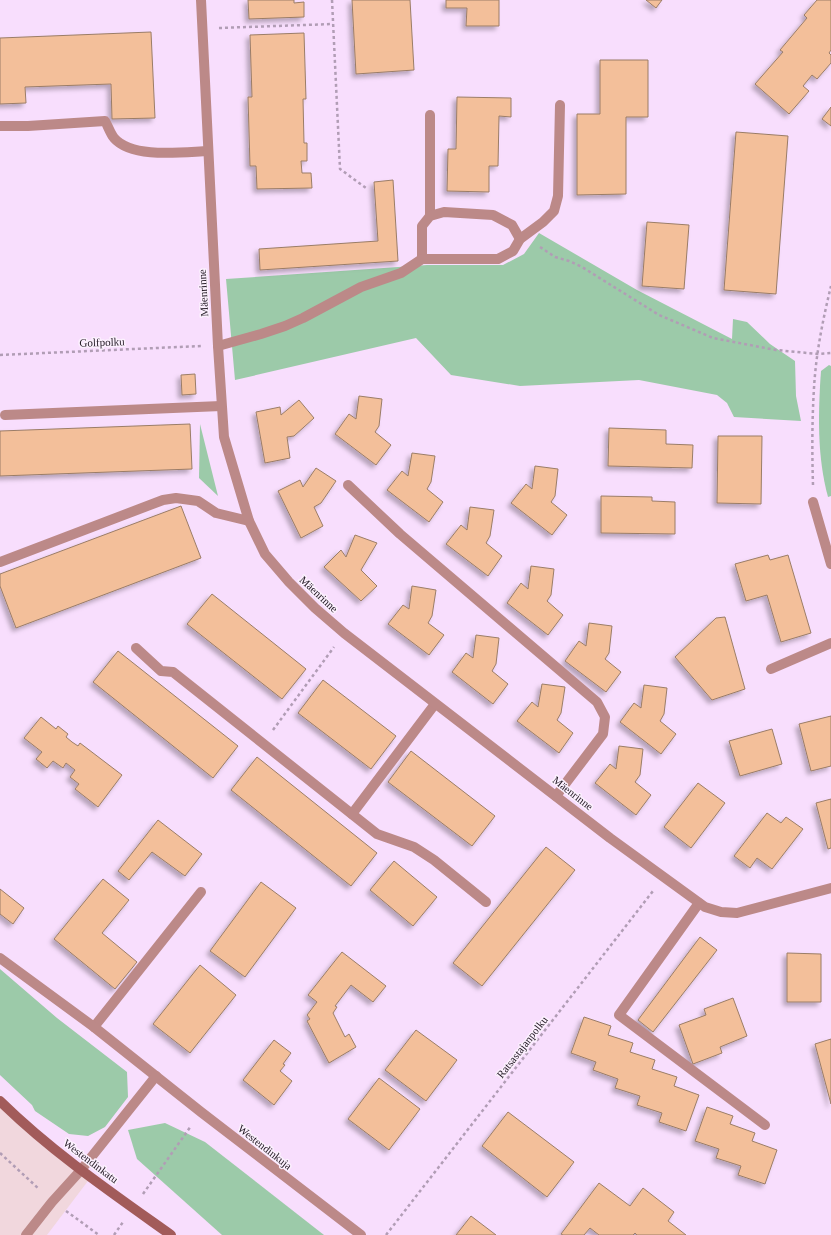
<svg xmlns="http://www.w3.org/2000/svg" width="831" height="1235" viewBox="0 0 831 1235" font-family="Georgia,serif">
<style>
.commercial{fill:#f1d7dd}
.green{fill:#9ccaa9}
.building{fill:#f3bf9a;stroke:#9b7d67;filter:url(#shadow)}
.lines{fill:none;stroke-linecap:round;stroke-linejoin:round}
.path{stroke:#b19db5;stroke-width:2.5;stroke-dasharray:3 3;stroke-linecap:butt}
.service{stroke:#bc8988;stroke-width:10}
.minor{stroke:#bc8988;stroke-width:10}
.secondary{stroke:#a25b5a;stroke-width:10}
.labels{text-anchor:middle;stroke-width:3;stroke-linejoin:round;paint-order:stroke}
.street-label{font-size:11px;fill:#221924;stroke:#fcf1fe}
</style>
<defs>
<filter id="shadow"><feDropShadow dx="-3.5" dy="3.5" stdDeviation="2" flood-color="#0004"/></filter>
</defs>
<rect width="100%" height="100%" fill="#f8defd"/>
<!-- commercial -->
<path class="commercial" d="M0,1101L91,1177L47,1235H0Z"/>
<!-- green -->
<g class="green">
<path d="M539,233L637,290L732,339L733,319L747,322L770,344L795,361L796,396L801,421L734,417L727,403L717,395L639,380L520,386L451,375L416,338L235,380L226,279L427,265H503L524,254Z"/>
<path d="M829,365L831,366V496L828,497C817,457 818,413 821,371Z"/>
<path d="M200,424L218,496L199,478Z"/>
<path d="M0,969L57,1018L127,1072L128,1097L105,1127L88,1136L69,1134L35,1111L32,1105L0,1075Z"/>
<path d="M165,1123L205,1142L324,1235H222L137,1159L128,1130Z"/>
</g>
<!-- building -->
<g class="building">
<path d="M248,0H294V3L304,2V17L249,19Z"/>
<path d="M352,0H410L414,70L356,74Z"/>
<path d="M446,0H499V26H466L467,8H446Z"/>
<path d="M646,0H662L656,8Z"/>
<path d="M817,0H831V50L829,53L831,55V63L817,79L812,75L803,86L809,91L789,114L755,84L783,52L780,50L807,18L804,15Z"/>
<path d="M151,32L155,118L112,119L111,84L25,87L26,103L0,104V38Z"/>
<path d="M304,33L306,99H303L304,143H307V161H301L302,173H311L312,188L257,189L256,166H250L248,97H252L250,35Z"/>
<path d="M600,60H648V117H626V194L577,195V114H600Z"/>
<path d="M457,97L511,98V117L499,116L498,166H489V192L447,191L448,149H456Z"/>
<path d="M831,107V126L822,119Z"/>
<path d="M736,132L788,136L776,294L724,290Z"/>
<path d="M393,180L398,261L260,270L259,249L378,241L374,182Z"/>
<path d="M647,222L689,225L684,289L642,286Z"/>
<path d="M195,374L196,394L182,395L181,375Z"/>
<path d="M359,396L382,399L379,426L375,432L391,445L376,465L335,434L349,414L356,419Z"/>
<path d="M299,400L314,418L294,436L287,437L290,458L265,463L256,412L280,407L281,415Z"/>
<path d="M190,424L192,469L0,476V431Z"/>
<path d="M609,428L666,430V444L693,445L692,468L608,466Z"/>
<path d="M718,436H762L761,504L717,503Z"/>
<path d="M412,453L435,456L431,482L427,489L443,502L429,522L387,490L402,471L408,476Z"/>
<path d="M535,466L558,469L555,496L551,502L567,515L552,535L511,503L526,484L532,489Z"/>
<path d="M316,468L336,481L321,503L314,507L323,526L301,538L278,491L300,480L303,487Z"/>
<path d="M601,496L652,497V501L675,502V534L601,533Z"/>
<path d="M181,506L201,558L16,628L0,586V574Z"/>
<path d="M470,507L494,510L490,536L486,543L502,556L488,576L446,544L461,525L467,530Z"/>
<path d="M355,535L377,543L361,570L377,586L361,601L324,567L341,550L346,557Z"/>
<path d="M768,555L770,560L788,555L811,633L781,642L767,595L746,601L735,564Z"/>
<path d="M531,566L554,569L551,595L547,601L563,615L548,635L507,603L521,583L528,589Z"/>
<path d="M412,586L436,590L432,616L428,623L444,635L429,655L388,624L403,605L409,609Z"/>
<path d="M212,594L306,669L282,699L187,624Z"/>
<path d="M725,617L745,689L712,700L675,657L716,618Z"/>
<path d="M589,623L612,626L609,653L605,659L621,672L606,692L565,661L579,641L586,646Z"/>
<path d="M476,635L499,638L496,664L492,671L508,684L493,704L452,672L466,653L473,658Z"/>
<path d="M118,651L238,746L213,778L93,682Z"/>
<path d="M323,680L396,736L371,769L298,713Z"/>
<path d="M542,684L565,687L561,713L557,720L573,733L559,753L517,721L532,702L538,707Z"/>
<path d="M644,685L667,688L664,714L660,721L676,734L661,754L620,722L634,703L641,708Z"/>
<path d="M831,716V766L811,771L799,724Z"/>
<path d="M41,717L56,729L58,726L68,734L66,737L72,742L78,746L80,743L122,775L98,807L75,789L79,784L70,777L75,770L66,763L63,768L53,761L47,768L36,759L42,752L24,738Z"/>
<path d="M772,729L782,764L740,776L729,741Z"/>
<path d="M619,746L643,749L640,775L635,782L651,795L636,815L595,783L610,764L616,769Z"/>
<path d="M411,751L495,816L472,846L388,782Z"/>
<path d="M257,757L377,853L351,886L231,790Z"/>
<path d="M698,783L725,803L691,848L664,827Z"/>
<path d="M831,799V848L828,849L816,803Z"/>
<path d="M767,813L781,823L786,817L803,829L772,869L757,858L750,868L734,856Z"/>
<path d="M158,820L202,854L185,876L152,852L129,880L118,871Z"/>
<path d="M546,847L575,870L482,986L453,963Z"/>
<path d="M394,861L437,897L413,926L370,890Z"/>
<path d="M103,879L129,900L102,933L137,962L115,989L54,939Z"/>
<path d="M261,882L296,908L245,977L210,951Z"/>
<path d="M0,889L24,908L13,924L0,914Z"/>
<path d="M700,937L717,950L653,1032L638,1020Z"/>
<path d="M342,952L386,986L373,1002L351,985L335,1006L337,1007L333,1013L345,1037L349,1034L356,1047L329,1063L307,1021L310,1019L307,1015L317,1002L308,995Z"/>
<path d="M787,953L821,954V1002H787Z"/>
<path d="M200,965L236,995L190,1053L153,1024Z"/>
<path d="M733,998L747,1036L720,1047L722,1053L693,1064L679,1025L706,1015L704,1009Z"/>
<path d="M584,1017L611,1026L608,1035L633,1043L630,1052L655,1060L652,1069L677,1077L674,1086L699,1095L686,1131L659,1122L662,1113L637,1105L640,1096L615,1088L618,1079L593,1070L596,1062L571,1053Z"/>
<path d="M416,1030L457,1060L426,1101L385,1070Z"/>
<path d="M831,1039V1104L815,1044Z"/>
<path d="M274,1040L291,1053L283,1064L285,1065L280,1071L292,1081L274,1105L243,1080Z"/>
<path d="M379,1078L420,1109L389,1150L348,1119Z"/>
<path d="M707,1107L733,1116L730,1124L755,1133L752,1141L777,1150L765,1184L738,1175L741,1166L716,1158L719,1149L695,1141Z"/>
<path d="M508,1112L574,1162L547,1197L482,1146Z"/>
<path d="M599,1183L630,1206L643,1188L674,1212L668,1221L686,1235H637L635,1233L633,1235H599L590,1228L584,1235H563L561,1234Z"/>
<path d="M471,1216L496,1235H456Z"/>
</g>
<g class="lines">
<!-- path -->
<g class="path">
<path d="M332,0L340,169L366,188"/>
<path d="M219,28L333,24"/>
<path d="M540,247L555,257L569,261L582,267L659,315L713,338L776,350L818,354L831,353"/>
<path d="M0,355L201,346"/>
<path d="M813,485C812,453 812,420 814,388C816,353 823,319 831,286"/>
<path d="M273,730L334,647"/>
<path d="M0,1153L39,1189"/>
<path d="M143,1194L191,1126"/>
<path d="M66,1211L99,1235"/>
<path d="M114,1235L123,1222"/>
<path d="M386,1235L653,891"/>
</g>
<!-- service -->
<g class="service">
<path d="M430,115V216"/>
<path d="M0,126H28L105,121C108,126 110,133 114,138C132,159 183,152 208,151"/>
<path d="M422,259V226L430,216L444,212L493,215L512,225L520,239"/>
<path d="M218,346L261,334L285,326L303,318L361,287L401,273L422,259H498L513,251L520,239L543,222L554,211L558,196L560,105"/>
<path d="M5,415L221,406"/>
<path d="M348,485L400,534L597,702L605,717L603,734L556,796"/>
<path d="M0,562L163,500L176,498L198,501L216,513L249,521"/>
<path d="M136,648L161,671L173,672L377,834L414,847L434,860L486,902"/>
<path d="M771,669L831,643"/>
<path d="M352,814L435,704"/>
<path d="M699,903L619,1015L765,1125"/>
<path d="M94,1027L201,892"/>
<path d="M26,1235L52,1202L81,1170"/>
</g>
<!-- minor -->
<g class="minor">
<path d="M201,0L218,346L224,437L249,521L265,554L289,582L315,608L344,633L610,838L705,907L721,912L737,913L831,888"/>
<path d="M813,502L831,564"/>
<path d="M0,958L94,1027L201,1112L361,1235"/>
<path d="M81,1170L156,1076"/>
</g>
<!-- secondary -->
<path class="secondary" d="M0,1101C52,1152 112,1193 171,1235"/>
</g>
<g class="labels">
<!-- street labels -->
<g class="street-label">
<text transform="translate(203 293) rotate(-93)" y="4">Mäenrinne</text>
<text transform="translate(102 342) rotate(-2)" y="4">Golfpolku</text>
<text transform="translate(319 594) rotate(43)" y="4">Mäenrinne</text>
<text transform="translate(573 793) rotate(38)" y="4">Mäenrinne</text>
<text transform="translate(522 1047) rotate(-52)" y="4">Ratsastajanpolku</text>
<text transform="translate(265 1147) rotate(38)" y="4">Westendinkuja</text>
<text transform="translate(91 1161) rotate(37)" y="4">Westendinkatu</text>
</g>
</g>
</svg>
